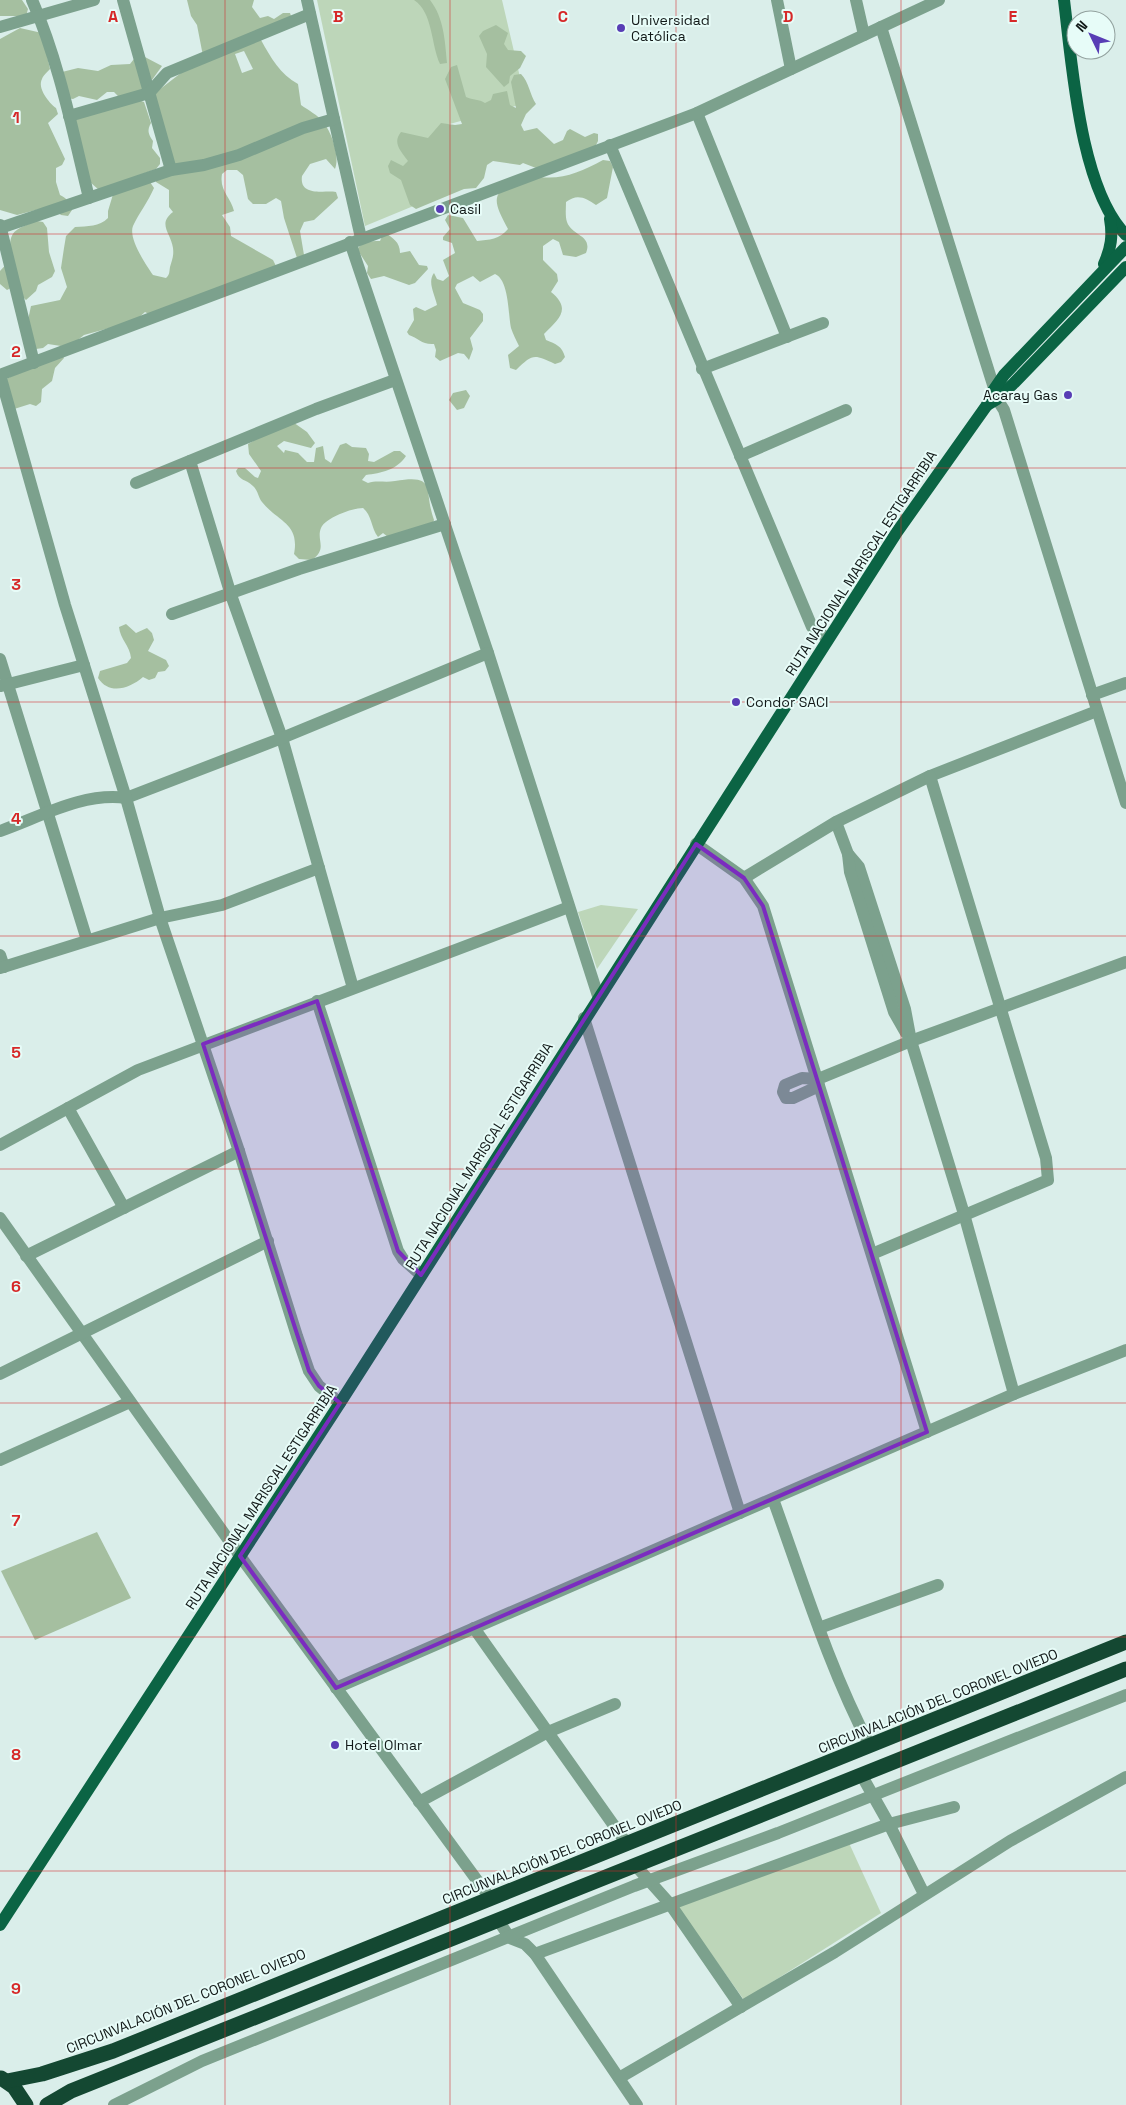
<svg xmlns="http://www.w3.org/2000/svg" width="1126" height="2105" viewBox="0 0 1126 2105" font-family="'Space Grotesk',sans-serif">
<style>
.green{fill:#bdd6b9}
.forest{fill:#a5bfa0;fill-rule:evenodd}
.lines{fill:none;stroke-linecap:round;stroke-linejoin:round}
.minor{stroke:#7ca18d;stroke-width:12}
.major{stroke:#0b6444;stroke-width:12}
.highway{stroke:#144832;stroke-width:15}
.marked{fill:#7b2cbf;fill-opacity:0.2;stroke:#7b2cbf;stroke-width:4;stroke-linejoin:round}
.grid{fill:none;stroke:#d62828;stroke-width:1;stroke-opacity:0.55}
.poi-dot{fill:#583db5;stroke:#e7fcf8;stroke-width:2}
.labels{text-anchor:middle;stroke-width:4;stroke-linejoin:round;paint-order:stroke}
.poi-label{font-size:14px;fill:#121918;stroke:#e7fcf8;text-anchor:start}
.street-label{font-size:14px;fill:#121918;stroke:#e7fcf8}
.grid-label{font-size:16px;text-anchor:middle;font-weight:bold;fill:#d62828;stroke:#e7fcf8;stroke-width:4;stroke-linejoin:round;paint-order:stroke}
</style>
<rect width="100%" height="100%" fill="#daeeea"/>
<!-- green -->
<g class="green">
<path d="M317,0H502L526,103L446,125L428,200L365,226Z"/>
<path d="M601,905L638,909L597,969L578,912Z"/>
<path d="M849,1843L881,1913L744,2000L677,1906Z"/>
</g>
<!-- forest -->
<g class="forest">
<path d="M0,0H22L28,9L26,16H0Z"/>
<path d="M187,0H254L252,7L260,18L268,16L274,19L283,13H290L291,16L261,40C271,58 280,74 298,84L301,105C308,110 318,115 324,123C332,134 340,156 335,169L326,159L310,164L302,176C299,197 325,190 336,192L338,198L314,220L304,222L300,231L304,255L297,258L284,218L281,201L276,198L266,204H253L248,199L243,175L237,170H227L222,174C219,191 231,197 234,211L222,215L230,227L231,236L273,260L276,266L151,315L145,312L135,321L84,335L74,343L61,346L48,344L43,348L36,349L28,320L31,306L60,300L67,287L61,268L64,248L66,236L75,227C88,226 99,227 108,218V211L114,191L150,182L154,188C148,202 139,213 133,226C128,238 146,265 153,275L166,278C170,274 169,273 170,267C172,260 174,256 173,248C171,233 157,224 173,212L169,207V190L156,182V178L165,167L155,93L203,56L197,25L191,16ZM244,51L253,69L242,73L235,54Z"/>
<path d="M414,0H430C444,18 445,41 447,63L440,64C431,45 433,12 414,0Z"/>
<path d="M496,25L508,33L504,44L508,50L521,51L526,56L520,68L510,76L509,83L504,87L486,67L487,54L479,36L483,31Z"/>
<path d="M20,28L42,33L50,69C47,72 43,76 42,79C37,88 49,103 56,108L58,114L48,123L65,159L62,165L56,168V182L60,195C68,199 70,203 72,210L68,216L61,215L51,206L17,215L0,210V39Z"/>
<path d="M143,56L162,66L144,91L119,97L114,92H107L97,100L79,96L73,99L66,98L58,73L78,68L98,71L111,65L130,64L134,59Z"/>
<path d="M457,65L466,97C473,100 479,99 485,103L491,100L493,94L507,91L510,105L516,108L511,82L514,75L521,74C529,82 530,95 536,104L526,114L521,125L524,131L537,128L554,144L563,140L567,131L570,129L585,137L594,133L598,134V141L595,147L536,168L523,163L520,165L493,161L487,165L484,178L476,188L464,189L416,209L410,205L401,180L390,173L388,166L391,160L403,166L408,161C401,151 392,143 401,132L428,138L441,123L455,125L462,124L445,79L451,67Z"/>
<path d="M138,100L144,102L151,123C147,130 148,134 153,141L152,148L160,158V164L156,169L99,190L90,182L75,117Z"/>
<path d="M603,160L610,161L613,167L607,198L596,205C586,198 577,193 566,202C566,208 565,216 567,222C572,236 593,235 586,253L576,257L563,255L559,242L553,239L543,246V260L557,274L558,281L551,292C572,309 559,319 544,334L546,340C556,344 562,346 565,357L561,362L555,364C533,354 533,354 516,370L510,368L508,355L519,346C516,340 513,334 511,328C508,313 509,280 495,274L480,282L473,276L457,284L455,288L463,303L480,310L483,314V321L470,338L473,349L469,360L464,354L458,353L440,361L435,357L436,350L434,344C422,345 418,338 409,335L407,332L414,320L413,309L416,307L425,311L437,305C435,295 427,282 434,273L437,279L443,281L449,276L443,260L455,253L452,243L443,240V237L450,229L445,220L448,215L463,218L477,241C489,240 500,239 508,229C488,193 495,193 526,174C556,183 577,174 603,160Z"/>
<path d="M37,221L43,222L47,228L49,252L55,271L52,277L38,285L36,291L26,300L13,287L7,290L0,284V271L11,259C8,232 12,230 37,221Z"/>
<path d="M384,232C393,238 400,242 400,253L410,251L419,265L427,266L428,269L415,283L409,285L384,276L371,279L367,273L368,266L357,249C364,241 369,241 380,241Z"/>
<path d="M61,352L64,358L55,368L52,381L42,389L41,402L36,406L30,404L11,410L0,382Z"/>
<path d="M466,390L470,396L464,408L457,410L449,400L453,393Z"/>
<path d="M290,420L307,432L315,443L311,448L284,441L277,446L284,453L285,450L298,453L307,462H314L316,448L323,446L325,459L331,463L340,445L346,443L352,447L366,448L369,454L368,461L374,462L394,451H400L406,456C397,470 381,473 366,475L362,480L368,483C377,480 385,483 395,481C438,474 423,489 434,520L432,526L388,537L383,533L378,537C371,528 372,515 363,508C352,508 325,518 321,528C316,540 328,549 312,560L299,559L294,554C300,523 278,522 262,502C258,497 258,490 253,486C246,479 239,481 236,471L238,468H245L255,477L258,478L261,471L249,454L248,444Z"/>
<path d="M126,624L136,633L147,628L152,633L154,640L148,651L166,660L169,666L165,671L158,672L155,678L149,680L143,677C129,689 109,695 98,678L100,671L127,663L131,658C130,646 120,639 119,627Z"/>
<path d="M97,1532L131,1598L35,1640L1,1571Z"/>
</g>
<g class="lines">
<!-- minor -->
<g class="minor">
<path d="M32,0C59,61 73,133 89,198"/>
<path d="M123,0L171,170"/>
<path d="M307,0L361,238"/>
<path d="M777,0L791,69"/>
<path d="M856,0L864,35"/>
<path d="M0,27L94,0"/>
<path d="M881,27L994,388"/>
<path d="M697,113L787,337"/>
<path d="M69,116L149,93L167,73L310,14"/>
<path d="M610,145L812,627L828,639"/>
<path d="M0,225L34,363"/>
<path d="M0,228L171,170L204,165L239,155L303,128L334,119"/>
<path d="M350,242L488,653L598,996"/>
<path d="M702,369L823,323"/>
<path d="M997,399L1004,410L1126,803"/>
<path d="M740,456L846,410"/>
<path d="M190,461L231,595L282,738L353,988"/>
<path d="M136,483L316,409L395,380"/>
<path d="M172,614L299,569L445,524"/>
<path d="M0,659L87,940"/>
<path d="M1,686L84,665"/>
<path d="M1092,695L1126,683"/>
<path d="M836,822L848,854L859,867L905,1009L911,1041L964,1214L1014,1394L1126,1350"/>
<path d="M0,831C40,817 83,792 126,798L282,738L488,653"/>
<path d="M696,844L744,878L763,906L927,1432"/>
<path d="M848,854L850,872L894,1012L906,1033"/>
<path d="M744,878L836,822L930,776L1097,711"/>
<path d="M0,955L4,967"/>
<path d="M0,968L160,918L222,905L319,868"/>
<path d="M317,1001L398,1251L403,1259L421,1275"/>
<path d="M584,1018L740,1513"/>
<path d="M819,1086L793,1098H786L783,1092L785,1085L802,1078L818,1079L911,1041L1126,962"/>
<path d="M68,1108L124,1208"/>
<path d="M0,1145L138,1070L569,907"/>
<path d="M0,1218L240,1556L490,1898"/>
<path d="M872,1254L1048,1180L1046,1158L930,776"/>
<path d="M26,1256L239,1151"/>
<path d="M0,1374L268,1241"/>
<path d="M340,1403L319,1386L309,1371L297,1336L239,1151L160,918L126,798L65,605L0,375L697,113L939,0"/>
<path d="M0,1460L130,1402"/>
<path d="M773,1499C803,1582 829,1668 870,1746"/>
<path d="M474,1628L627,1844"/>
<path d="M819,1628L938,1585"/>
<path d="M336,1688L1014,1394"/>
<path d="M862,1776L889,1824L924,1894"/>
<path d="M419,1802L548,1732L615,1704"/>
<path d="M636,1866L670,1904L741,2007"/>
<path d="M498,1920L510,1938L525,1944L535,1954L637,2105"/>
<path d="M535,1954L889,1824L954,1807"/>
<path d="M619,2078L835,1952L1010,1841L1126,1777"/>
<path d="M114,2105L202,2061L634,1886L778,1833L1126,1695"/>
</g>
<!-- major -->
<g class="major">
<path d="M1064,0C1072,64 1080,189 1126,235"/>
<path d="M1104,264C1111,248 1113,236 1110,219"/>
<path d="M987,405L997,399L1014,383L1126,267"/>
<path d="M0,1925L340,1403L897,532L987,405L991,394L1004,375L1126,247"/>
</g>
<!-- highway -->
<g class="highway">
<path d="M1,2078L14,2087L26,2105"/>
<path d="M7,2081L42,2074L113,2051L1126,1642"/>
<path d="M47,2105L71,2091L1126,1669"/>
</g>
</g>
<!-- marked area -->
<path class="marked" d="M696,844L744,878L763,906L927,1432L336,1688L240,1556L340,1403L319,1386L309,1371L203,1044L317,1001L398,1251L421,1275Z"/>
<!-- grid -->
<path class="grid" d="M225,0V2105M450,0V2105M676,0V2105M901,0V2105M0,234H1126M0,468H1126M0,702H1126M0,936H1126M0,1169H1126M0,1403H1126M0,1637H1126M0,1871H1126"/>
<!-- markers -->
<g class="poi-dot">
<circle cx="621" cy="28" r="5"/>
<circle cx="440" cy="209" r="5"/>
<circle cx="1068" cy="395" r="5"/>
<circle cx="736" cy="702" r="5"/>
<circle cx="335" cy="1745" r="5"/>
</g>
<g class="labels">
<!-- poi labels -->
<g class="poi-label">
<text x="631" y="25">Universidad<tspan x="631" dy="16">Católica</tspan></text>
<text x="450" y="214">Casil</text>
<text x="1058" y="400" text-anchor="end">Acaray Gas</text>
<text x="746" y="707">Condor SACI</text>
<text x="345" y="1750">Hotel Olmar</text>
</g>
<!-- street labels -->
<g class="street-label">
<text transform="translate(861 563) rotate(-57)" y="5">RUTA NACIONAL MARISCAL ESTIGARRIBIA</text>
<text transform="translate(479 1156) rotate(-58)" y="5">RUTA NACIONAL MARISCAL ESTIGARRIBIA</text>
<text transform="translate(261 1497) rotate(-57)" y="5">RUTA NACIONAL MARISCAL ESTIGARRIBIA</text>
<text transform="translate(938 1701) rotate(-22)" y="5">CIRCUNVALACIÓN DEL CORONEL OVIEDO</text>
<text transform="translate(562 1852) rotate(-22)" y="5">CIRCUNVALACIÓN DEL CORONEL OVIEDO</text>
<text transform="translate(186 2001) rotate(-22)" y="5">CIRCUNVALACIÓN DEL CORONEL OVIEDO</text>
</g>
</g>
<g class="grid-label">
<text x="113" y="22">A</text>
<text x="338" y="22">B</text>
<text x="563" y="22">C</text>
<text x="788" y="22">D</text>
<text x="1013" y="22">E</text>
<text x="16" y="123">1</text>
<text x="16" y="357">2</text>
<text x="16" y="590">3</text>
<text x="16" y="824">4</text>
<text x="16" y="1058">5</text>
<text x="16" y="1292">6</text>
<text x="16" y="1526">7</text>
<text x="16" y="1760">8</text>
<text x="16" y="1994">9</text>
</g>
<!-- north arrow -->
<g transform="translate(1091 35) rotate(313)"><circle r="24" fill="#e7fcf8" stroke="#92a19e"/>
<path d="M0-4L9 19L0 12L-9 19Z" fill="#583db5"/>
<text y="-8" font-size="14" font-weight="bold" text-anchor="middle" fill="#121918">N</text>
</g>
</svg>
